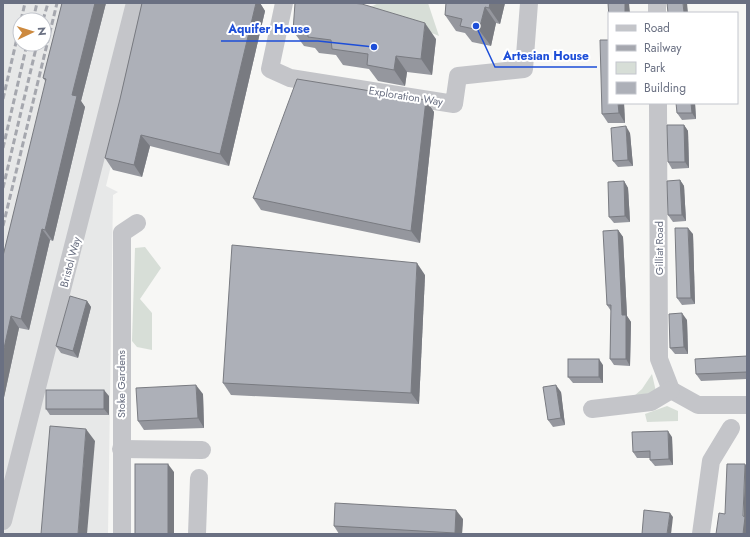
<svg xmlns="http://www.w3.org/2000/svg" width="750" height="537" viewBox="0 0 750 537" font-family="Jost,sans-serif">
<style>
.built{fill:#e7e8e8;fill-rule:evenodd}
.green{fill:#d7ded7}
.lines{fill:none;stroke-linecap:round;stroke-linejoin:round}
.minor{stroke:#c4c5c9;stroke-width:18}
.rail{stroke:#a5a7ae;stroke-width:3;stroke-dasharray:6 3;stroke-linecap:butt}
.wall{fill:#95979e}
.shaded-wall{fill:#797b81}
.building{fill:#adb0b8;stroke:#797b81}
.labels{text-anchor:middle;stroke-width:4;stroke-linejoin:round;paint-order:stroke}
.street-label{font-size:11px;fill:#6a7082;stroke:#fff}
.leader{fill:none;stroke:#1d4ed8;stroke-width:1.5}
.callout-dot{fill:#1d4ed8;stroke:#fff;stroke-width:1.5}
.callout-label{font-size:12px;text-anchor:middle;font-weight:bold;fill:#1d4ed8;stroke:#fff;stroke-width:4;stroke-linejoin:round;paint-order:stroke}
</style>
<rect width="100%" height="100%" fill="#f7f7f5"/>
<!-- built -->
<path class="built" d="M3,3H151L106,186L118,192L113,195L108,534H3ZM20,20H44V44H20Z"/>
<!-- green -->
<g class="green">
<path d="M379,3H428L439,36L370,7Z"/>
<path d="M145,247L161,268L140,299L152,313V350L137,347L132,341L135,248Z"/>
<path d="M652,374L657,396H634L642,389Z"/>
<path d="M667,406L678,411V421L647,422L645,414Z"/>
</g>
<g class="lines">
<!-- minor -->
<g class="minor">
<path d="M284,3L270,69L290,78L454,104L458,76L524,69L529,3"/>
<path d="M657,3V13"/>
<path d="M658,103L659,359L671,390"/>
<path d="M671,390L698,405H747"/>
<path d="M592,409L651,402L671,390"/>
<path d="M121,449L202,450"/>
<path d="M3,521L135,3"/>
<path d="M122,534V233L137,223"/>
<path d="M197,534L199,478"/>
<path d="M701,534L711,461L731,428"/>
</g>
<!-- rail -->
<g class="rail">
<path d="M21,20L25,3"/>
<path d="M33,20L37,3"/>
<path d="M43,20L48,3"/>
<path d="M3,99L20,25"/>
<path d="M3,148L27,44"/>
<path d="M3,188L37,44"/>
<path d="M3,226L57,3"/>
</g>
</g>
<!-- wall -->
<g class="wall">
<path d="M62,3H106L81,101L85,107L53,241L50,240L29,330L19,328L3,402V256L46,82L43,78Z"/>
<path d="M142,3H260L265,11L229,166L150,146L142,177L113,170L105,158L120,99Z"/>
<path d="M446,3H505L500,24L496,23L491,46L472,42L465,33L456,31L445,15Z"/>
<path d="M293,31L436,39L432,75L407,72L405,86L378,81L369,69L343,65L336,55L319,53L315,48L304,46Z"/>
<path d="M426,100L434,112L420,243L261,210L253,198Z"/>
<path d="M624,103L625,123H608L602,114Z"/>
<path d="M695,103L696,119L682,120L677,113Z"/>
<path d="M684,125L688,131L689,168L672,169L668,162Z"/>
<path d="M630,133L633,166L618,167L613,161Z"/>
<path d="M680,180L684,186L686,221L673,222L668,215Z"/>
<path d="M624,181L628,188L630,222L614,223L609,217Z"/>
<path d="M618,230L623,237L627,316L631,322L630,366L614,365L610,359L611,311L607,305Z"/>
<path d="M693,234L695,304L682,305L677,298Z"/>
<path d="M425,275L419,404L231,395L223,383Z"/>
<path d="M87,301L91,307L78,358L61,353L56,346Z"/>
<path d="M687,320L688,354H675L670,348Z"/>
<path d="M747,356V379L701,381L696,374Z"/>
<path d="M603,365V383H573L568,377Z"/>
<path d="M561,392L565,425L553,427L548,420Z"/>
<path d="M203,394L204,428L144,430L138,421Z"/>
<path d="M109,396V415H50L46,409Z"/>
<path d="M672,437L673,465L655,466L650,460V458H637L633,452Z"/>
<path d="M463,519L462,534H339L334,526Z"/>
</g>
<!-- shaded-wall -->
<g class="shaded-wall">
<path d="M95,3H106L81,101L85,107L53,241L45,230L72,95Z"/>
<path d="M256,3H260L265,11L229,166L220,154Z"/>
<path d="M490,3H505L500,24L489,8Z"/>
<path d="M625,3H629L630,13H625Z"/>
<path d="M683,3H687L688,13H684Z"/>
<path d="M485,7L496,23L491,46L479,30Z"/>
<path d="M425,23L436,39L432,75L421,59Z"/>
<path d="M396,56L407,72L405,86L394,70Z"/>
<path d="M426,100L434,112L420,243L411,231Z"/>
<path d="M618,103H624L625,123L619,113Z"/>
<path d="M691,103H695L696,119L692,113Z"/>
<path d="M684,125L688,131L689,168L685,162Z"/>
<path d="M626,126L630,133L633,166L628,160Z"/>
<path d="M141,135L150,146L142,177L134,165Z"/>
<path d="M680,180L684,186L686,221L682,215Z"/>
<path d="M624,181L628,188L630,222L625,216Z"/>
<path d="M688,228L693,234L695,304L691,298Z"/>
<path d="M42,229L50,240L29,330L21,319Z"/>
<path d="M618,230L623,237L627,316L631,322L630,366L626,359L622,315Z"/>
<path d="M417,263L425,275L419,404L411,393Z"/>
<path d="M87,301L91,307L78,358L73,351Z"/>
<path d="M682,313L687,320L688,354L684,347Z"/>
<path d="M11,316L19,328L3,402V353Z"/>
<path d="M599,359L603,365V383L599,377Z"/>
<path d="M196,385L203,394L204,428L198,418Z"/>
<path d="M556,385L561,392L565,425L561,418Z"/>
<path d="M104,390L109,396V415L104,409Z"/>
<path d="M86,429L95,441L87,534H78Z"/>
<path d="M668,431L672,437L673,465L669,459Z"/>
<path d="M168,464L174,472V534H168Z"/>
<path d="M745,464L747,467V534H743Z"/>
<path d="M456,510L463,519L462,534H456L455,533Z"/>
<path d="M670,513L673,517L671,534H667Z"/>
</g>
<!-- building -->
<g class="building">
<path d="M62,3H95L72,95L77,96L45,230L42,229L21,319L11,316L3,353V256L46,79L43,78Z"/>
<path d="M142,3H256L220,154L141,135L134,165L105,158L120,99Z"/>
<path d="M295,3H351L362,4L425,23L421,59L396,56L394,70L367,65L368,54L332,49L331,40L308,37V33L293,31Z"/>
<path d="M446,3H490L489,8L485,7L479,30L460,26L462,19L445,15Z"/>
<path d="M608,3H625V13H609V18Z"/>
<path d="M667,3H683L684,13H668Z"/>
<path d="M600,40H609V103H618L619,113L602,114Z"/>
<path d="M297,79L426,100L411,231L253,198Z"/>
<path d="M676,103H691L692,113H677Z"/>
<path d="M667,125H684L685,162H668Z"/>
<path d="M626,126L628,160L613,161L611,128Z"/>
<path d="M680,180L682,215H668L667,181Z"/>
<path d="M624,181L625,216L609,217L608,182Z"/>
<path d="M675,228H688L691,298H677Z"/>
<path d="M618,230L622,315H626V359H610L611,305H607L603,231Z"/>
<path d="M232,245L417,263L411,393L223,383Z"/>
<path d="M70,296L87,301L73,351L56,346Z"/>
<path d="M682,313L684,347L670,348L669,314Z"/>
<path d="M747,356V372L696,374L695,359Z"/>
<rect x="568" y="359" width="31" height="18"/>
<path d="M196,385L198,418L138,421L136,388Z"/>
<path d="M556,385L561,418L548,420L543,387Z"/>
<rect x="46" y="390" width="58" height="19"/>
<path d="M50,426L86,429L78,534H41Z"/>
<path d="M668,431L669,459L650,460V451L633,452L632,432Z"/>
<rect x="135" y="464" width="33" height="70"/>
<path d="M727,464H745L743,516L745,517L743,534H716L719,513L725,514Z"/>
<path d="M335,503L456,510L455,533L334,526Z"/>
<path d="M644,510L670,513L667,534H642Z"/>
</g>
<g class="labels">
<!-- street labels -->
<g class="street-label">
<text transform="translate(406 96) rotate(9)" y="4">Exploration Way</text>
<text transform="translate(659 248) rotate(-90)" y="4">Gilliat Road</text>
<text transform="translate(70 262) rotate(-75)" y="4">Bristol Way</text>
<text transform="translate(121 384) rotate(-90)" y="4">Stoke Gardens</text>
</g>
</g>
<!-- callouts -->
<path class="leader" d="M374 47L318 41H221M476 26L495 67H597"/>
<g class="callout-dot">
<circle cx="374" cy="47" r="4"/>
<circle cx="476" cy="26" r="4"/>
</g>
<g class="callout-label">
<text x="269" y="33">Aquifer House</text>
<text x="546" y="60">Artesian House</text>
</g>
<!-- border -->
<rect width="750" height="537" fill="none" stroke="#6a7082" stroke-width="8"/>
<!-- legend -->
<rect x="608" y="12" width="130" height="92" fill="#ffffff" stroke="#c3c6cd"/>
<rect x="616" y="25" width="20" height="6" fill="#c4c5c9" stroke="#c3c6cd"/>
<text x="644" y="32" font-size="12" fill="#6a7082">Road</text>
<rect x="616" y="45" width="20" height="6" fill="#a5a7ae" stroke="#c3c6cd"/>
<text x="644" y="52" font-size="12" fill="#6a7082">Railway</text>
<rect x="616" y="62" width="20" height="12" fill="#d7ded7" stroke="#c3c6cd"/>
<text x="644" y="72" font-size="12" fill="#6a7082">Park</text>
<rect x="616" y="82" width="20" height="12" fill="#adb0b8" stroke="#c3c6cd"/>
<text x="644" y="92" font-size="12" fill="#6a7082">Building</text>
<!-- north arrow -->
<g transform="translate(32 32) rotate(86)"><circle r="19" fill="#ffffff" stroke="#c3c6cd"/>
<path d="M0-3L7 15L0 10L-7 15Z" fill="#cd8a3f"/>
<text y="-6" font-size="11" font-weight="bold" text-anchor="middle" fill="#6a7082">N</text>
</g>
</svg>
